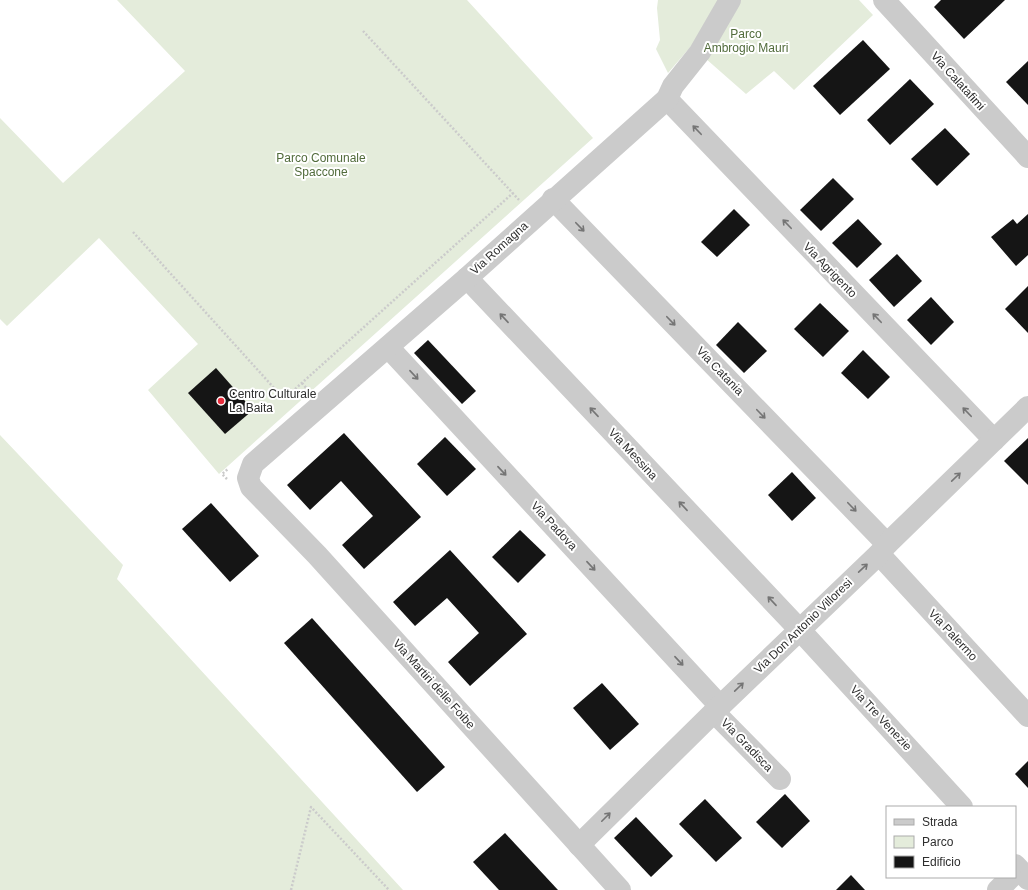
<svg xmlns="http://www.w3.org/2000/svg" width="1028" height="890" viewBox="0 0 1028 890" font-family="Arial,sans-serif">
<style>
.green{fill:#e4ecdb}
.building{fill:#151515}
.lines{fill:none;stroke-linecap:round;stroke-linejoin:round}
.path{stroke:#cbcbcb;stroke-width:2.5;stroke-dasharray:2 2;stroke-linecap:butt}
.minor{stroke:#cbcbcb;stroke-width:22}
.oneway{stroke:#757575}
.poi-dot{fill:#e82d3c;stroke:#fff;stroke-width:1.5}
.labels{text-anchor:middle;stroke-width:4;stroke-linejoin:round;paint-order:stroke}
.park-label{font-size:12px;fill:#516b3b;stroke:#fff}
.street-label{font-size:12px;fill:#2e2e2e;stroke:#fff}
.poi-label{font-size:12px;fill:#2e2e2e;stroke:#fff;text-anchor:start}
</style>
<rect width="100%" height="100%" fill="#fff"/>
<!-- green -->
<g class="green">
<path d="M117,0H467L593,138L219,474L148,390L198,344L99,238L7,326L0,319V118L63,183L185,71Z"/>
<path d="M658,0H859L873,15L794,90L774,71L746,94L705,58L692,45L668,73L656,49L660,40L657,8Z"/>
<path d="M0,435L123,565L117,579L403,890H0Z"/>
</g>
<!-- building -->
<g class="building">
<path d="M941,0H1005L964,39L934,7Z"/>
<path d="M863,40L890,69L840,115L813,86Z"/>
<path d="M1028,61V105L1006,82Z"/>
<path d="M910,79L934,104L890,145L867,120Z"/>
<path d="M945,128L970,154L937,186L911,159Z"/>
<path d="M833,178L854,199L821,231L800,210Z"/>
<path d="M734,209L750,225L717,257L701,242Z"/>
<path d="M1028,214V255L1016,266L991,237L1013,219L1017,224Z"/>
<path d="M858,219L882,244L857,268L832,243Z"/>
<path d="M897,254L922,281L894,307L869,280Z"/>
<path d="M1028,286V333L1005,309Z"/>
<path d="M931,297L954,322L931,345L907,320Z"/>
<path d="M820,303L849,331L823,357L794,329Z"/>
<path d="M738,322L767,351L744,373L716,345Z"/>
<path d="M428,340L476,391L462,404L414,353Z"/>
<path d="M863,350L890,377L868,399L841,373Z"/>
<path d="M216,368L253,410L225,434L188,393Z"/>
<path d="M344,433L421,517L364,569L342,545L373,516L341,481L310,510L287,485Z"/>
<path d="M445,437L476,469L447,496L417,464Z"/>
<path d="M1028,438V485L1004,461Z"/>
<path d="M792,472L816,498L792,521L768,495Z"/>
<path d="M211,503L259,556L230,582L182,529Z"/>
<path d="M520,530L546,555L518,583L492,557Z"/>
<path d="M450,550L527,634L470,686L448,662L479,633L447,598L415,626L393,602Z"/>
<path d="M312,618L445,767L417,792L284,643Z"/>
<path d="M602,683L639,724L610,750L573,708Z"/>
<path d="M1028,761V788L1015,774Z"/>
<path d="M785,794L810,821L782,848L756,822Z"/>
<path d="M705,799L742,838L716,862L679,824Z"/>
<path d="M636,817L673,856L651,877L614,838Z"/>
<path d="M505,833L558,890H499L473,862Z"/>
<path d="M851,875L865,890H836Z"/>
</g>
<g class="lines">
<!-- path -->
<g class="path">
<path d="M363,31L520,201"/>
<path d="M133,232L284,399L513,193"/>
<path d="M302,383L307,389"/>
<path d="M227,479L222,474L228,469"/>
<path d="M291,890L311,807L389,890"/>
</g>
<!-- minor -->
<g class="minor">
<path d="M884,0L1028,157"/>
<path d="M667,99L994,440"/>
<path d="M553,199L887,544"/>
<path d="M467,278L799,629L962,807"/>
<path d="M388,347L720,706"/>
<path d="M879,554L1028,716"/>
<path d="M714,712L780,779"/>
<path d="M579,845L714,712L879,554L887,544L1028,407"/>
<path d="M1015,865L1028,879"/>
<path d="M620,890L317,555L251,487L248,478L253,464L467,278L667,99L673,86L700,52L730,0"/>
<path d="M998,890L1011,877"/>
</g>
</g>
<!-- one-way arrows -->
<defs><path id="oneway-shaft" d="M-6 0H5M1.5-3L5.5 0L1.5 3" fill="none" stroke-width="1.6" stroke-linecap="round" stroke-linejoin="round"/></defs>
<g class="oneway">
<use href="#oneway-shaft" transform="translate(697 130) rotate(-134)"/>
<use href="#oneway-shaft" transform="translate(787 224) rotate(-134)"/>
<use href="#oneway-shaft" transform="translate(580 227) rotate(46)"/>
<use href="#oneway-shaft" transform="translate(504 318) rotate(-133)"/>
<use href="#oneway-shaft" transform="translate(877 318) rotate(-134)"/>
<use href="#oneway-shaft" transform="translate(671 321) rotate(46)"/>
<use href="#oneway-shaft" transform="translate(414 375) rotate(47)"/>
<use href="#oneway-shaft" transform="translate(594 412) rotate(-133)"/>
<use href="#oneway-shaft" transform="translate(967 412) rotate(-134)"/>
<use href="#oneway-shaft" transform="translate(761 414) rotate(46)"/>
<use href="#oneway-shaft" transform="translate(502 471) rotate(47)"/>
<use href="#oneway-shaft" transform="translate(956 477) rotate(-44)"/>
<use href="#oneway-shaft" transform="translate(683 506) rotate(-133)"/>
<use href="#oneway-shaft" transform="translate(852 507) rotate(46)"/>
<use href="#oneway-shaft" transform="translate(591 566) rotate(47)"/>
<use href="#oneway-shaft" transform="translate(863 568) rotate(-43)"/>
<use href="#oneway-shaft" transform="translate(772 601) rotate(-133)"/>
<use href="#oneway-shaft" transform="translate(679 661) rotate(47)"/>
<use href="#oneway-shaft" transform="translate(739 687) rotate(-44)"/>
<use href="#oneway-shaft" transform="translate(606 817) rotate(-45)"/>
</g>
<!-- markers -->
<circle class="poi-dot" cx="221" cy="401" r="4"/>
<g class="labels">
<!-- park labels -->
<g class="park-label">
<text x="746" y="38">Parco<tspan x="746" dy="14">Ambrogio Mauri</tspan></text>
<text x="321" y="162">Parco Comunale<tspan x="321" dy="14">Spaccone</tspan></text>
</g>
<!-- street labels -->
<g class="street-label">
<text transform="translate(958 81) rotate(48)" y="4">Via Calatafimi</text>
<text transform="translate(499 248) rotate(-42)" y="4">Via Romagna</text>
<text transform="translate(830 270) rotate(46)" y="4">Via Agrigento</text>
<text transform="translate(720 371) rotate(46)" y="4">Via Catania</text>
<text transform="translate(633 454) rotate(47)" y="4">Via Messina</text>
<text transform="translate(554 526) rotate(47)" y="4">Via Padova</text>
<text transform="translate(803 626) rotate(-44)" y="4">Via Don Antonio Villoresi</text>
<text transform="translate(953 635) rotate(47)" y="4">Via Palermo</text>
<text transform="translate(434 684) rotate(48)" y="4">Via Martiri delle Foibe</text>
<text transform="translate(881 718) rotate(47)" y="4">Via Tre Venezie</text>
<text transform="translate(747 745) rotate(46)" y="4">Via Gradisca</text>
</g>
<!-- poi labels -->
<g class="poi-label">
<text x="229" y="398">Centro Culturale<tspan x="229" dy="14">La Baita</tspan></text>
</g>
</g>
<!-- legend -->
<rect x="886" y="806" width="130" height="72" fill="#ffffff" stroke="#ababab"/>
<rect x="894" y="819" width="20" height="6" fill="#cbcbcb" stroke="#ababab"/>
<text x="922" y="826" font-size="12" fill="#2e2e2e">Strada</text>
<rect x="894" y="836" width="20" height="12" fill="#e4ecdb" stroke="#ababab"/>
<text x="922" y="846" font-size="12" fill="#2e2e2e">Parco</text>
<rect x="894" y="856" width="20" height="12" fill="#151515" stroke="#ababab"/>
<text x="922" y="866" font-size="12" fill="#2e2e2e">Edificio</text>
</svg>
